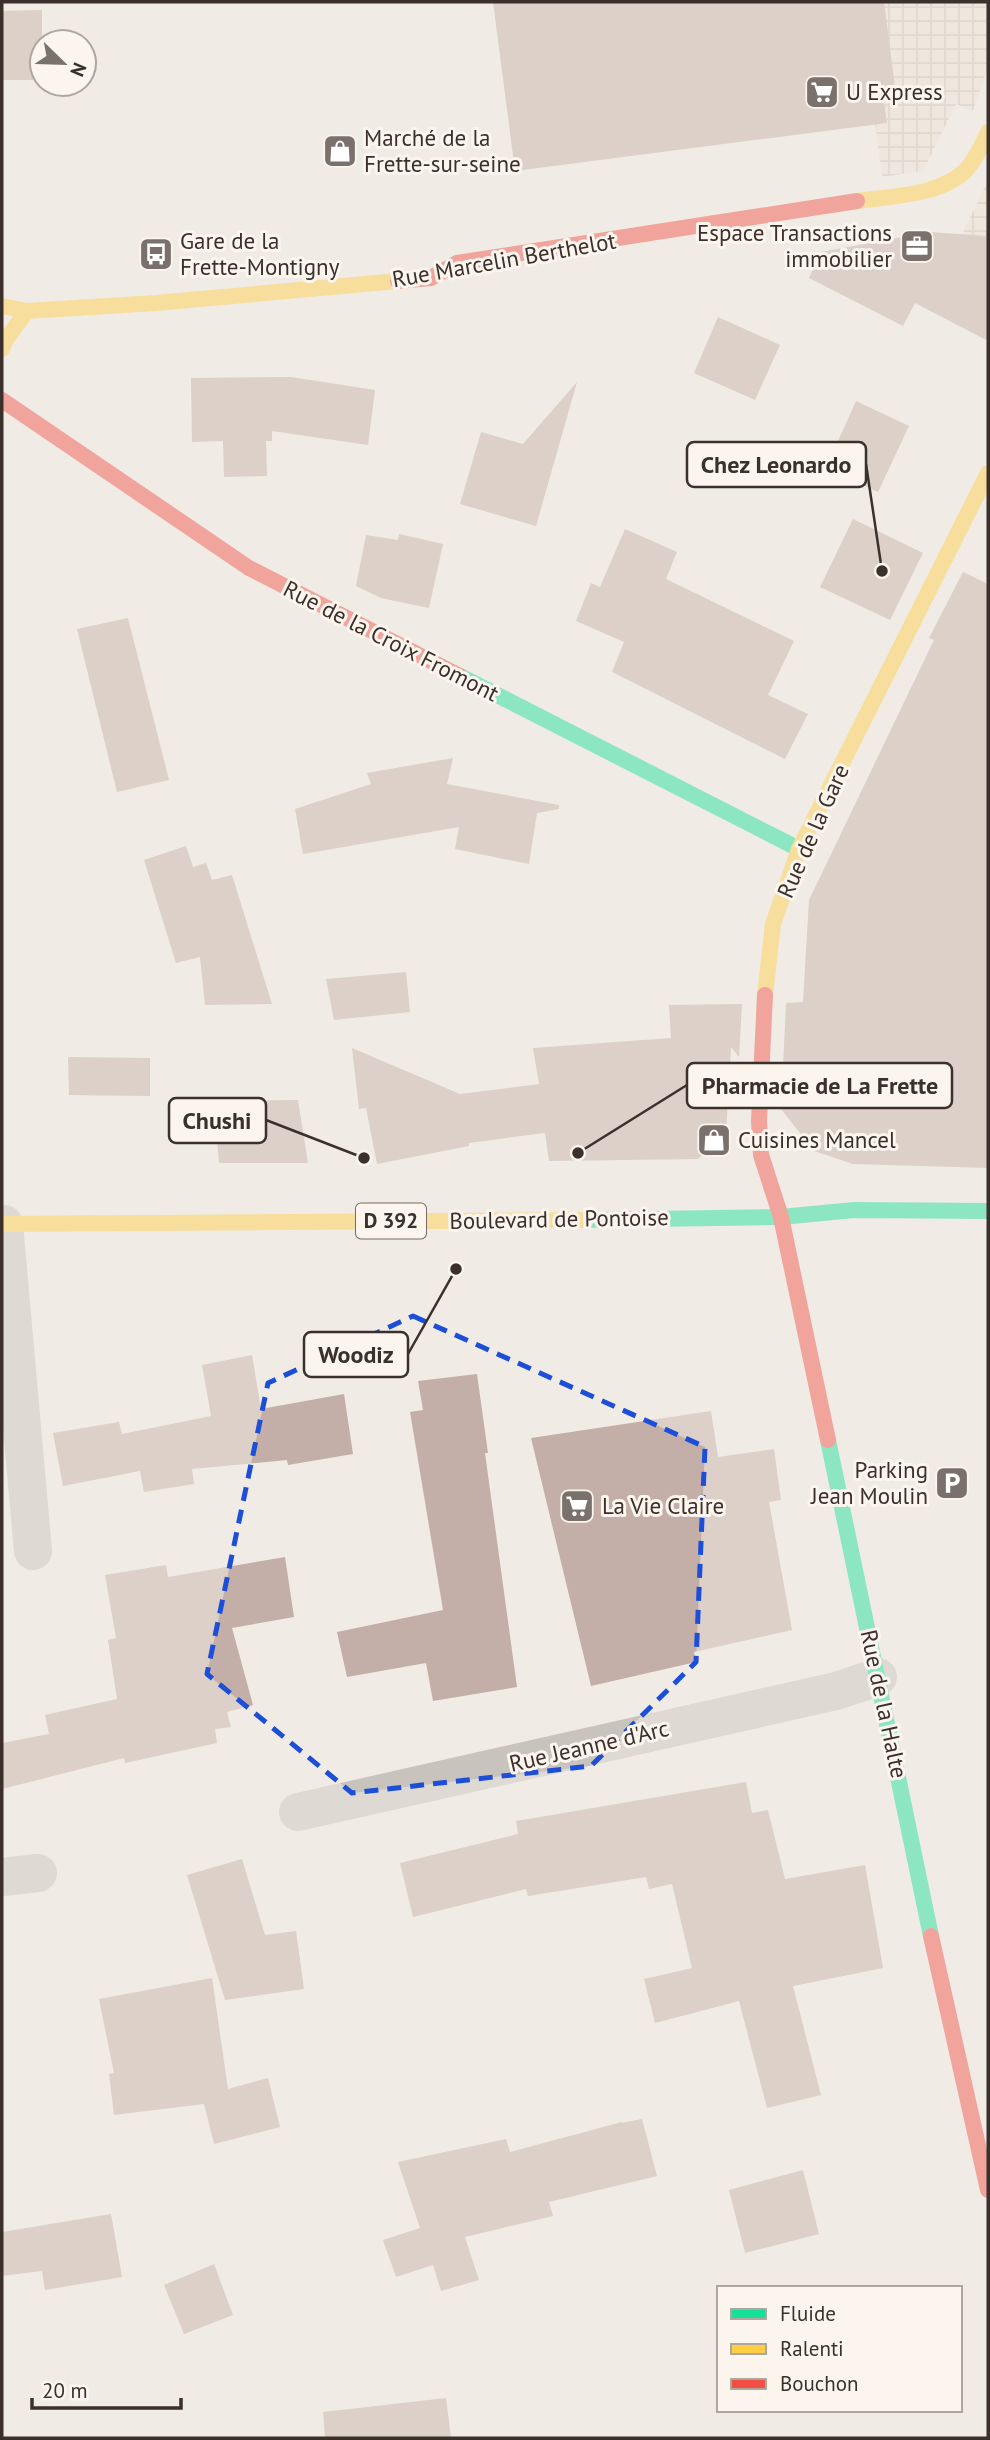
<svg xmlns="http://www.w3.org/2000/svg" width="990" height="2440" viewBox="0 0 990 2440" font-family="'PT Sans',sans-serif">
<style>
.plaza{fill:url(#plaza-grid)}
.building{fill:#c3afa7}
.lines{fill:none;stroke-linecap:round;stroke-linejoin:round}
.street{stroke:#c9c3be;stroke-width:38}
.fast{stroke:#16e098;stroke-width:16}
.slow{stroke:#ffcf43;stroke-width:16}
.jam{stroke:#f24e42;stroke-width:16}
.marked{fill:none;stroke:#1d4ed8;stroke-width:5;stroke-dasharray:14 9;stroke-linejoin:round}
.labels{text-anchor:middle;stroke-width:6;stroke-linejoin:round;paint-order:stroke}
.shield{fill:#fbf5ee;stroke:#756b66;stroke-width:2}
.shield-label{font-size:21px;font-weight:bold;fill:#3b302b}
.poi-label{font-size:23px;fill:#3b302b;stroke:#fbf5ee;text-anchor:start}
.street-label{font-size:23px;fill:#3b302b;stroke:#fbf5ee}
.leader{fill:none;stroke:#3b302b;stroke-width:2.5}
.callout-dot{fill:#3b302b;stroke:#fbf5ee;stroke-width:2.5}
.callout{fill:#fbf5ee;stroke:#3b302b;stroke-width:2.5}
.callout-label{font-size:24px;text-anchor:middle;font-weight:bold;fill:#3b302b}
</style>
<defs>
<pattern id="plaza-grid" width="8" height="8" patternUnits="userSpaceOnUse" patternTransform="scale(1.75)"><rect width="8" height="8" fill="#eee3d5"/><path d="M0 4h8M4 0v8" fill="none" stroke="#cdc3b7"/></pattern>
</defs>
<rect width="100%" height="100%" fill="#f0ebe5"/>
<!-- plaza -->
<g class="plaza">
<path d="M871,2H988V67L973,111L956,104L923,171L882,177L875,124L887,123Z"/>
<path d="M988,181V236L962,235L975,207Z"/>
</g>
<!-- building -->
<g class="building">
<path d="M493,2H884L895,87L882,88L887,123L515,171Z"/>
<path d="M42,10V80H2V11Z"/>
<path d="M929,232L988,236V341L915,303L903,326L809,278L821,252Z"/>
<path d="M718,317L780,345L755,400L694,373Z"/>
<path d="M291,377L375,390L368,445L272,431V441H266L267,476L224,477L223,441L192,442L191,378Z"/>
<path d="M577,382L536,526L460,504L481,432L523,444Z"/>
<path d="M856,401L909,426L878,492L826,468Z"/>
<path d="M853,519L923,553L890,620L820,587Z"/>
<path d="M625,529L677,552L666,579L794,641L768,695L808,714L785,759L612,672L624,642L576,621L591,583L600,587Z"/>
<path d="M399,534L443,544L429,608L381,598L356,586L366,535L398,540Z"/>
<path d="M963,572L988,584V1168L853,1164L814,1151L781,1109L786,1003L803,1002L809,900L934,640L929,638Z"/>
<path d="M128,618L169,780L117,792L77,629Z"/>
<path d="M453,758L447,784L559,805V809L537,813L529,864L455,849L459,827L303,854L295,809L371,784L367,773Z"/>
<path d="M186,846L193,867L206,863L212,880L232,875L272,1004L205,1005L200,957L176,963L144,860Z"/>
<path d="M406,972L410,1012L334,1020L326,979Z"/>
<path d="M742,1004L739,1057L731,1047L726,1134L698,1159L549,1161L545,1133L469,1143V1146L377,1164L366,1108L359,1109L352,1048L460,1094L539,1084L533,1048L671,1038L669,1005Z"/>
<path d="M68,1057L150,1058V1096L69,1095Z"/>
<path d="M298,1100L308,1163H219L214,1101Z"/>
<path d="M252,1355L261,1409L344,1394L353,1454L288,1465L287,1460L192,1469L194,1484L144,1492L140,1471L63,1486L53,1433L119,1422L122,1434L211,1416L202,1365Z"/>
<path d="M477,1374L488,1453H485L517,1687L433,1701L426,1663L347,1677L337,1632L443,1610L410,1412L423,1410L418,1381Z"/>
<path d="M711,1411L718,1457L774,1449L781,1500L769,1502L792,1630L694,1652L696,1662L591,1686L531,1438Z"/>
<path d="M285,1557L294,1617L232,1628L253,1705L227,1712L231,1727L215,1729L217,1743L125,1763L124,1758L2,1789V1743L49,1734L45,1715L117,1699L108,1640L116,1638L105,1575L166,1565L168,1577Z"/>
<path d="M746,1782L752,1813L768,1810L785,1879L865,1865L883,1968L793,1986L821,2095L767,2108L739,2001L655,2023L644,1979L692,1968L672,1884L649,1889L646,1877L528,1896L526,1889L413,1917L400,1863L518,1834L516,1821Z"/>
<path d="M242,1859L265,1935L296,1931L304,1989L225,2000L187,1875Z"/>
<path d="M212,1978L228,2089L268,2078L280,2127L214,2144L204,2104L114,2115L109,2074L114,2073L99,1999Z"/>
<path d="M642,2119L657,2176L549,2202L553,2216L465,2237L479,2280L441,2291L433,2265L396,2277L383,2240L420,2228L398,2162L506,2139L510,2152L622,2122V2123Z"/>
<path d="M803,2170L819,2234L745,2253L729,2190Z"/>
<path d="M111,2214L122,2277L45,2290L42,2271L2,2276V2232Z"/>
<path d="M214,2264L233,2315L184,2334L164,2285Z"/>
<path d="M446,2398L451,2438H325L323,2412Z"/>
</g>
<g class="lines">
<!-- street -->
<g class="street">
<path d="M4,1224L33,1551"/>
<path d="M298,1812L836,1691L878,1677"/>
<path d="M2,1877L38,1873"/>
</g>
<!-- fast -->
<g class="fast">
<path d="M460,676L799,849"/>
<path d="M586,1220L781,1217L854,1210L988,1211"/>
<path d="M828,1440L931,1936"/>
</g>
<!-- slow -->
<g class="slow">
<path d="M857,201C891,196 940,196 966,170C976,159 982,145 988,132"/>
<path d="M2,306L27,311L156,303L398,281"/>
<path d="M2,349L7,338L27,311"/>
<path d="M765,995L773,924L799,849L988,473"/>
<path d="M2,1224L586,1220"/>
</g>
<!-- jam -->
<g class="jam">
<path d="M398,281L431,278L457,263L857,201"/>
<path d="M2,400L249,568L460,676"/>
<path d="M765,995L759,1121L761,1155L781,1217L828,1440"/>
<path d="M931,1936L988,2190"/>
</g>
</g>
<!-- marked area -->
<path d="M0 0H990V2440H0ZM413,1316L705,1447L696,1662L591,1766L352,1793L207,1674L268,1383Z" fill="#f0ebe5" fill-opacity=".55" fill-rule="evenodd"/>
<path class="marked" d="M413,1316L705,1447L696,1662L591,1766L352,1793L207,1674L268,1383Z"/>
<!-- icons -->
<defs>
<g id="supermarket-square" transform="scale(1.75)"><rect x="-9" y="-9" width="18" height="18" rx="4" fill="#7a716c" stroke="#fbf5ee"/><path d="M-6-5.5h2.5l.6 2H6L4.5 2H-2.5L-4.4-4H-6ZM-1.5 3.2a1.3 1.3 0 1 0 .1 0ZM3 3.2a1.3 1.3 0 1 0 .1 0Z" fill="#fff"/></g>
<g id="shop-square" transform="scale(1.75)"><rect x="-9" y="-9" width="18" height="18" rx="4" fill="#7a716c" stroke="#fbf5ee"/><path d="M-5-2.5h2.3a2.7 3.5 0 0 1 5.4 0H5L5.5 6h-11ZM-1.5-2.5h3a1.5 2.3 0 0 0-3 0Z" fill="#fff"/></g>
<g id="office-square" transform="scale(1.75)"><rect x="-9" y="-9" width="18" height="18" rx="4" fill="#7a716c" stroke="#fbf5ee"/><path d="M-6-3h4V-5.5h4V-3h4V5H-6ZM-1-4.5V-3h2v-1.5ZM-6 0V1H6V0Z" fill="#fff"/></g>
<g id="bus-square" transform="scale(1.75)"><rect x="-9" y="-9" width="18" height="18" rx="4" fill="#7a716c" stroke="#fbf5ee"/><path d="M-5-6H5V4H4V6H2V4H-2V6H-4V4H-5ZM-3.5-4V0h7V-4ZM-3.5 1.2v1.5H-2V1.2ZM2 1.2v1.5H3.5V1.2Z" fill="#fff"/></g>
<g id="parking-square" transform="scale(1.75)"><rect x="-9" y="-9" width="18" height="18" rx="4" fill="#7a716c" stroke="#fbf5ee"/><path d="M-3.5-5.5H1a3.5 3.5 0 0 1 0 7H-1V5.5H-3.5ZM-1-3.4V-.6H.8a1.4 1.4 0 0 0 0-2.8Z" fill="#fff"/></g>
</defs>
<g fill-rule="evenodd">
<use href="#supermarket-square" x="822" y="92"/>
<use href="#shop-square" x="340" y="151"/>
<use href="#office-square" x="917" y="246"/>
<use href="#bus-square" x="156" y="254"/>
<use href="#shop-square" x="714" y="1140"/>
<use href="#parking-square" x="952" y="1483"/>
<use href="#supermarket-square" x="577" y="1506"/>
</g>
<g class="labels">
<!-- shield labels -->
<rect class="shield" x="356" y="1203.5" width="70" height="35" rx="5"/>
<g class="shield-label">
<text x="391" y="1228">D 392</text>
</g>
<!-- poi labels -->
<g class="poi-label">
<text x="846" y="100">U Express</text>
<text x="364" y="146">Marché de la<tspan x="364" dy="26">Frette-sur-seine</tspan></text>
<text x="892" y="241" text-anchor="end">Espace Transactions<tspan x="892" dy="26">immobilier</tspan></text>
<text x="180" y="249">Gare de la<tspan x="180" dy="26">Frette-Montigny</tspan></text>
<text x="738" y="1148">Cuisines Mancel</text>
<text x="928" y="1478" text-anchor="end">Parking<tspan x="928" dy="26">Jean Moulin</tspan></text>
<text x="602" y="1514">La Vie Claire</text>
</g>
<!-- street labels -->
<g class="street-label">
<text transform="translate(504 260) rotate(-10)" y="8">Rue Marcelin Berthelot</text>
<text transform="translate(391 641) rotate(27)" y="8">Rue de la Croix Fromont</text>
<text transform="translate(813 831) rotate(-66)" y="8">Rue de la Gare</text>
<text transform="translate(559 1219) rotate(-1)" y="8">Boulevard de Pontoise</text>
<text transform="translate(884 1704) rotate(78)" y="8">Rue de la Halte</text>
<text transform="translate(589 1746) rotate(-13)" y="8">Rue Jeanne d'Arc</text>
</g>
</g>
<!-- callouts -->
<path class="leader" d="M882 571L866 464M578 1153L687 1085M364 1158L266 1120M456 1269L408 1354"/>
<g class="callout-dot">
<circle cx="882" cy="571" r="7"/>
<circle cx="578" cy="1153" r="7"/>
<circle cx="364" cy="1158" r="7"/>
<circle cx="456" cy="1269" r="7"/>
</g>
<g class="callout">
<rect x="687" y="442" width="179" height="45" rx="7"/>
<rect x="687" y="1063" width="265" height="45" rx="7"/>
<rect x="169" y="1098" width="97" height="45" rx="7"/>
<rect x="304" y="1332" width="104" height="45" rx="7"/>
</g>
<g class="callout-label">
<text x="776" y="473">Chez Leonardo</text>
<text x="820" y="1094">Pharmacie de La Frette</text>
<text x="217" y="1129">Chushi</text>
<text x="356" y="1363">Woodiz</text>
</g>
<!-- border -->
<rect width="990" height="2440" fill="none" stroke="#3b302b" stroke-width="7"/>
<!-- legend -->
<rect x="717" y="2286" width="245" height="126" fill="#fbf5ee" stroke="#aea6a0" stroke-width="2"/>
<rect x="731" y="2309" width="35" height="10" fill="#16e098" stroke="#aea6a0" stroke-width="2"/>
<text x="780" y="2321" font-size="21" fill="#3b302b">Fluide</text>
<rect x="731" y="2344" width="35" height="10" fill="#ffcf43" stroke="#aea6a0" stroke-width="2"/>
<text x="780" y="2356" font-size="21" fill="#3b302b">Ralenti</text>
<rect x="731" y="2379" width="35" height="10" fill="#f24e42" stroke="#aea6a0" stroke-width="2"/>
<text x="780" y="2391" font-size="21" fill="#3b302b">Bouchon</text>
<!-- north arrow -->
<g transform="translate(63 63) rotate(113)"><circle r="33" fill="#fbf5ee" stroke="#aea6a0" stroke-width="2"/>
<path d="M0-5L12 26L0 18L-12 26Z" fill="#7a716c"/>
<text y="-10" font-size="19" font-weight="bold" text-anchor="middle" fill="#3b302b">N</text>
</g>
<!-- scale -->
<path d="M32 2398v10h149v-10" fill="none" stroke="#3b302b" stroke-width="3.5"/>
<text x="42" y="2398" font-size="21" fill="#3b302b" stroke="#fbf5ee" stroke-width="5" paint-order="stroke">20 m</text>
</svg>
